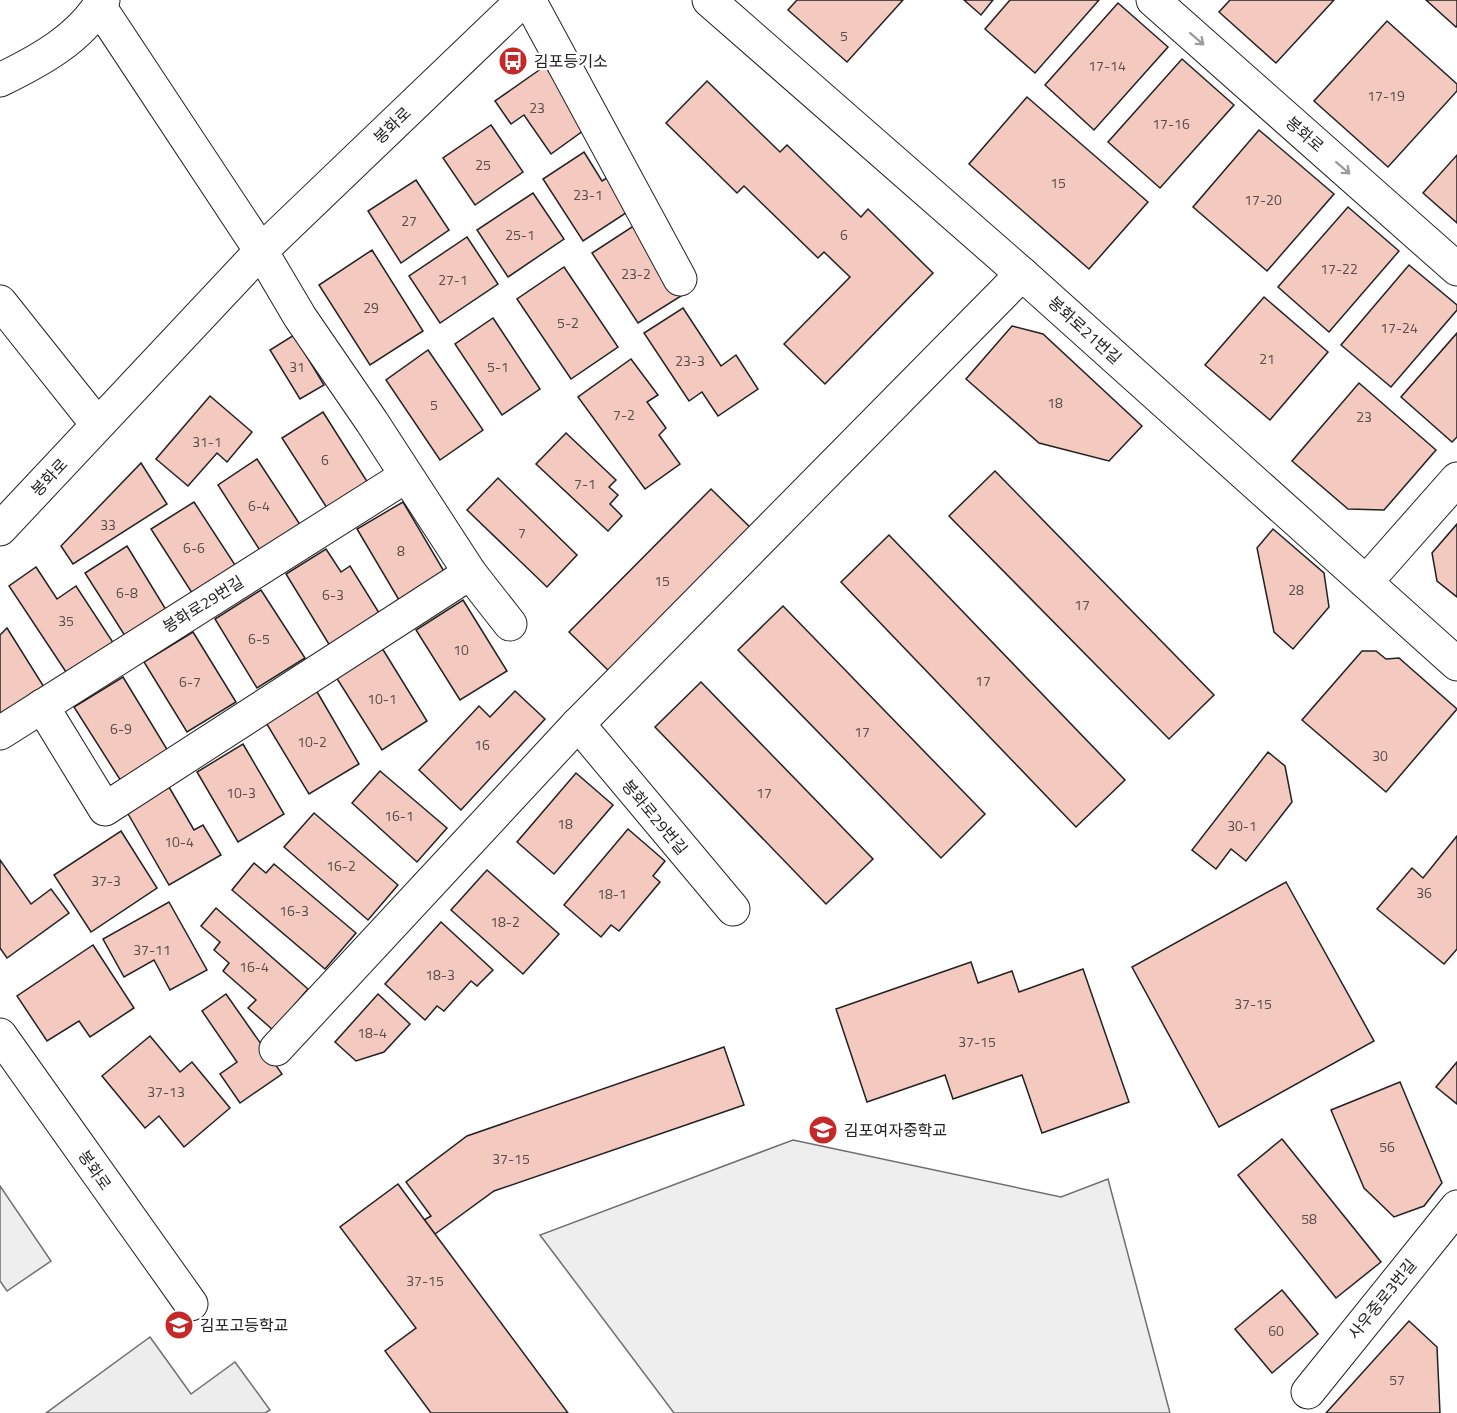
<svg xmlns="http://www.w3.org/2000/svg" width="1457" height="1413" viewBox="0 0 1457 1413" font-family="'Titillium Web','Noto Sans KR',sans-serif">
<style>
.green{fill:#eee;stroke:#6f6f6f;stroke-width:1.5}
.parking{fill:#ededed;stroke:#6f6f6f;stroke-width:1.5}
.building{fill:#f3c9c0;stroke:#222;stroke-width:1.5}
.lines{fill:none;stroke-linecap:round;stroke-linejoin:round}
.minor-casing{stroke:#222;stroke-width:35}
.minor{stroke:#fff;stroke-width:33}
.oneway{stroke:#9c9c9c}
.labels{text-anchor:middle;stroke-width:4.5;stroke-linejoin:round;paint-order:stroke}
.number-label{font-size:14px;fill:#564c4a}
.poi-label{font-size:16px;fill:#222;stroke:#fff;text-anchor:start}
.street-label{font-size:16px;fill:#222;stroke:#fff}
</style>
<rect width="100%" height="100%" fill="#fff"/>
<!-- green -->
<g class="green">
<path d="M793,1140L1061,1197L1108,1179L1170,1413H674L540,1235Z"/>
<path d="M0,1186L51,1261L7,1291L0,1281Z"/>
</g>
<!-- parking -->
<path class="parking" d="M150,1337L191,1394L235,1362L270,1410L265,1413H46Z"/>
<!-- building -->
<g class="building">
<path d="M797,0H903L847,62L788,10Z"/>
<path d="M964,0H993L981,15Z"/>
<path d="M1010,0H1099L1035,73L985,29Z"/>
<path d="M1230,0H1334L1276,63L1219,12Z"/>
<path d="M1426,0H1457V25L1456,27Z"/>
<path d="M1118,3L1168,47L1094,130L1045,85Z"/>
<path d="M1387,21L1457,84V91L1388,167L1314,101Z"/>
<path d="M1182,59L1234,105L1160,188L1108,142Z"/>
<path d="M545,66L587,128L551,154L524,115L511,124L495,101Z"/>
<path d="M707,81L780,152L787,145L861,217L868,209L933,273L825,384L784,344L850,277L824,252L818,258L744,186L737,193L666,123Z"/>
<path d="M1027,97L1148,202L1089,269L969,164Z"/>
<path d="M491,125L523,172L475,205L443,158Z"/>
<path d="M1259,130L1334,194L1267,271L1193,207Z"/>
<path d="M584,152L602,181L610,176L632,209L583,241L543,179Z"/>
<path d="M1457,155V223L1423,193Z"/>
<path d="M416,180L449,230L401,263L368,211Z"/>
<path d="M533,193L564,239L508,277L477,230Z"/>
<path d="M1348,207L1399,251L1329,332L1278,287Z"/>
<path d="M635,225L681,296L638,323L592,253Z"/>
<path d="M467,237L498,284L440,323L409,276Z"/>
<path d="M372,250L423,331L370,365L319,285Z"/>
<path d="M1409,265L1457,305V310L1391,387L1341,345Z"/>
<path d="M564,267L618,347L571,379L517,299Z"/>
<path d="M1264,297L1328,352L1270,420L1205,365Z"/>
<path d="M683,308L721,366L736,355L758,389L718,416L702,392L689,401L644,333Z"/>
<path d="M493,318L540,389L502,415L455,344Z"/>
<path d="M1012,326L1043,334L1142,426L1109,461L1039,443L966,379Z"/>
<path d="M1457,333V437L1452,442L1401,397Z"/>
<path d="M294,335L324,385L300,399L270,350Z"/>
<path d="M428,350L483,430L440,460L386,380Z"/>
<path d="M631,359L658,395L647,402L666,428L659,435L680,464L645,489L578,397Z"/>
<path d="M1359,383L1436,450L1384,510L1348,509L1292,461Z"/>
<path d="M210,396L252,432L227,462L217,453L188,486L156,459Z"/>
<path d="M323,412L368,483L327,508L282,438Z"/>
<path d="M566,433L616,480L609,487L618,495L610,504L622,516L608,531L536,464Z"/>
<path d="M257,459L301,526L261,552L218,485Z"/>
<path d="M141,463L167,504L73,564L61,546Z"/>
<path d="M995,471L1214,695L1169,739L949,516Z"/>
<path d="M498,478L577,555L547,587L467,510Z"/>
<path d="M711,489L754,531L612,674L569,632Z"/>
<path d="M194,502L237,568L194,596L151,529Z"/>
<path d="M403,502L445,573L399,600L357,529Z"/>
<path d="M1457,524V597L1437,581L1432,553Z"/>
<path d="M1273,529L1324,573L1329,607L1293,649L1274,632L1257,548Z"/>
<path d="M889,535L1125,780L1076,827L841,582Z"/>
<path d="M127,546L168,613L127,639L85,573Z"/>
<path d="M326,549L341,572L350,566L381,616L330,646L286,574Z"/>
<path d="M36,567L57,599L76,586L114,644L68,675L9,586Z"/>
<path d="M261,590L305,658L257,688L215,619Z"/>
<path d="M463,600L507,671L460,700L416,630Z"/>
<path d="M783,606L985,814L941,858L738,650Z"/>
<path d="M7,628L44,687L0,716V635Z"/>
<path d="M193,632L236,702L187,732L144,662Z"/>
<path d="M382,648L427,721L382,750L336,677Z"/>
<path d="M1362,651H1376L1386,659L1399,658L1457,709L1386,792L1302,720Z"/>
<path d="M123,677L168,751L121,781L74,707Z"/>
<path d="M701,682L873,859L826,904L655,727Z"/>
<path d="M316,690L359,764L309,794L265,721Z"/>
<path d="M515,691L545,719L461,810L419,770L479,706L490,717Z"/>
<path d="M243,744L284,814L238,842L197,772Z"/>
<path d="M1268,752L1285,766L1292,802L1246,861L1231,849L1216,869L1192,850Z"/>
<path d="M380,771L447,828L417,862L352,803Z"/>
<path d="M576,773L613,805L554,874L517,842Z"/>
<path d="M169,787L194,830L203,825L221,855L169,885L127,812Z"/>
<path d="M314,813L398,885L368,920L284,847Z"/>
<path d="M628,829L665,861L653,876L660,882L619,931L611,925L601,937L564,905Z"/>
<path d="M121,831L157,888L91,932L54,875Z"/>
<path d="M1457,836V949L1444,964L1377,909L1412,868L1423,878Z"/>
<path d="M0,860L31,904L51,889L69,913L7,958L0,948Z"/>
<path d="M254,863L266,873L274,864L356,933L325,969L232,890Z"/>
<path d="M487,870L559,934L523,974L451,910Z"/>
<path d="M1286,882L1374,1041L1219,1127L1132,967Z"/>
<path d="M169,902L207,970L170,990L154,960L124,977L103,939Z"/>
<path d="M216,908L308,989L273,1030L248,1008L256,1000L223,971L229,963L214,950L220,942L201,926Z"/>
<path d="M441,922L493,970L477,986L471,981L444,1011L437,1006L425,1020L385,984Z"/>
<path d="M93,945L134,1008L90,1037L79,1021L47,1041L17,996Z"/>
<path d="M971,962L978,983L1012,971L1019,992L1083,969L1129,1102L1042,1133L1022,1075L953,1099L945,1075L867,1102L836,1009Z"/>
<path d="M226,994L282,1074L240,1103L220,1074L237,1062L202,1011Z"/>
<path d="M378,994L410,1024L384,1052L356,1061L335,1042Z"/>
<path d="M150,1036L180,1072L192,1062L230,1108L184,1147L159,1116L145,1128L102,1076Z"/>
<path d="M724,1047L744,1105L494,1191L435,1234L424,1220L431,1216L406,1182L467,1136Z"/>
<path d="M1457,1062V1104L1436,1087Z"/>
<path d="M1400,1082L1442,1183L1424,1206L1394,1217L1364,1188L1331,1110Z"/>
<path d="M1282,1139L1381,1262L1336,1298L1238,1175Z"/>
<path d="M398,1184L435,1234L568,1413H431L385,1351L416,1328L340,1227Z"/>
<path d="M1282,1290L1318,1334L1272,1373L1235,1329Z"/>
<path d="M1409,1321L1437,1347L1440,1413H1326Z"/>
</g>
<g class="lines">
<!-- minor casing -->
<g class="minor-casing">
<g id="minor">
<path d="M529,0L680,279"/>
<path d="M709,0L1022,274L1457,664"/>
<path d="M1153,0L1457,269"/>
<path d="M99,6L261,251L300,317L372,422L470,573L510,624"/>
<path d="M0,80C39,61 80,39 103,0"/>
<path d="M0,302L97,424"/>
<path d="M0,529L261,251L523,0"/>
<path d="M1366,582L1457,479"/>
<path d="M42,706L105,809L470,573"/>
<path d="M578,724L733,909"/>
<path d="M0,733L406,476"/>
<path d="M0,1035L191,1304"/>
<path d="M276,1049L578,724L1022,274"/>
<path d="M1308,1392L1457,1207"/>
</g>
</g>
<!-- minor -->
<use href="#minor" class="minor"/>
</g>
<!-- one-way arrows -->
<defs><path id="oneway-shaft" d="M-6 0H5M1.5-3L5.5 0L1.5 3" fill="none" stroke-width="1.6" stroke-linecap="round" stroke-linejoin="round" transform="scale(1.5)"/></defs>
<g class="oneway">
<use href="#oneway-shaft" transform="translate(1197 39) rotate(41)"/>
<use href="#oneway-shaft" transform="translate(1343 168) rotate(41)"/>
</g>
<!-- icons -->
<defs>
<g id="bus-disc" transform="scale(1.5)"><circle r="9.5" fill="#c62828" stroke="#fff"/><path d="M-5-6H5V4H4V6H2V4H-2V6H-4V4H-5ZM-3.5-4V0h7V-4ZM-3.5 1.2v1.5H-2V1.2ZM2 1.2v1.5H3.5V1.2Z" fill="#fff"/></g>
<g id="school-disc" transform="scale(1.5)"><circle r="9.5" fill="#c62828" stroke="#fff"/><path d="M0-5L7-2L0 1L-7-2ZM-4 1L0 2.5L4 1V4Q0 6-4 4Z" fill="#fff"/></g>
</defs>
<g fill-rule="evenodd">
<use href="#bus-disc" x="513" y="61"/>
<use href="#school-disc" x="823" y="1130"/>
<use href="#school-disc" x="179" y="1325"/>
</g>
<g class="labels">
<!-- number labels -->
<g class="number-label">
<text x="844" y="41">5</text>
<text x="1107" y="71">17-14</text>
<text x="1386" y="101">17-19</text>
<text x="537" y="113">23</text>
<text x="1171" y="129">17-16</text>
<text x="483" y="170">25</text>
<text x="1058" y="188">15</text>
<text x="588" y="200">23-1</text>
<text x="1263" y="205">17-20</text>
<text x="409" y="226">27</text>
<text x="520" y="240">25-1</text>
<text x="844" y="240">6</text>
<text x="1339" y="274">17-22</text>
<text x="636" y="279">23-2</text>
<text x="453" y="285">27-1</text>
<text x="371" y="313">29</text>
<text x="568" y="328">5-2</text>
<text x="1399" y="333">17-24</text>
<text x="1267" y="364">21</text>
<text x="690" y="366">23-3</text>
<text x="297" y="372">31</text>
<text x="498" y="372">5-1</text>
<text x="1055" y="408">18</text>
<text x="434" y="410">5</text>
<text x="624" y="420">7-2</text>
<text x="1364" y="422">23</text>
<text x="207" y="447">31-1</text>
<text x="325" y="465">6</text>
<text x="585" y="489">7-1</text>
<text x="259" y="511">6-4</text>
<text x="108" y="530">33</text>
<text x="522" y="538">7</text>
<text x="194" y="553">6-6</text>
<text x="401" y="556">8</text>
<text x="662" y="586">15</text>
<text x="1296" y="595">28</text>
<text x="127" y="598">6-8</text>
<text x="333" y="600">6-3</text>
<text x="1082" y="610">17</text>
<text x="66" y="626">35</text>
<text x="259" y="644">6-5</text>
<text x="461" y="655">10</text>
<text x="983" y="686">17</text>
<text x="190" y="687">6-7</text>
<text x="382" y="704">10-1</text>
<text x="121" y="734">6-9</text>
<text x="862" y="737">17</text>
<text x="312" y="747">10-2</text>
<text x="482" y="750">16</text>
<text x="1380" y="761">30</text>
<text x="241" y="798">10-3</text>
<text x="764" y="798">17</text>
<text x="399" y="821">16-1</text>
<text x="565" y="829">18</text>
<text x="1242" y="831">30-1</text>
<text x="179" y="847">10-4</text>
<text x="341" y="871">16-2</text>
<text x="106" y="886">37-3</text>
<text x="1424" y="898">36</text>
<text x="612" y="899">18-1</text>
<text x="294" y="916">16-3</text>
<text x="505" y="927">18-2</text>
<text x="152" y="955">37-11</text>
<text x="254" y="972">16-4</text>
<text x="440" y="980">18-3</text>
<text x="1253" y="1009">37-15</text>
<text x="372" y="1038">18-4</text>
<text x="977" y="1047">37-15</text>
<text x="166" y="1097">37-13</text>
<text x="1387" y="1152">56</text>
<text x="511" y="1164">37-15</text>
<text x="1309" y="1224">58</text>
<text x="425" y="1286">37-15</text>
<text x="1276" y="1336">60</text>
<text x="1397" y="1385">57</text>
</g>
<!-- poi labels -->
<g class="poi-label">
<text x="534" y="67">김포등기소</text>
<text x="844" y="1136">김포여자중학교</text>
<text x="200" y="1331">김포고등학교</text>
</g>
<!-- street labels -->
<g class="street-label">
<text transform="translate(392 125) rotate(-44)" y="6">봉화로</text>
<text transform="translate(1305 134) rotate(41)" y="6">봉화로</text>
<text transform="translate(1085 330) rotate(42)" y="6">봉화로21번길</text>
<text transform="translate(49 477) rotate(-47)" y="6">봉화로</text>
<text transform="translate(203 604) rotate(-32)" y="6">봉화로29번길</text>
<text transform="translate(655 817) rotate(50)" y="6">봉화로29번길</text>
<text transform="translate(95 1170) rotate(55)" y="6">봉화로</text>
<text transform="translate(1382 1299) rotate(-51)" y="6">사우중로3번길</text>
</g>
</g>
</svg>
